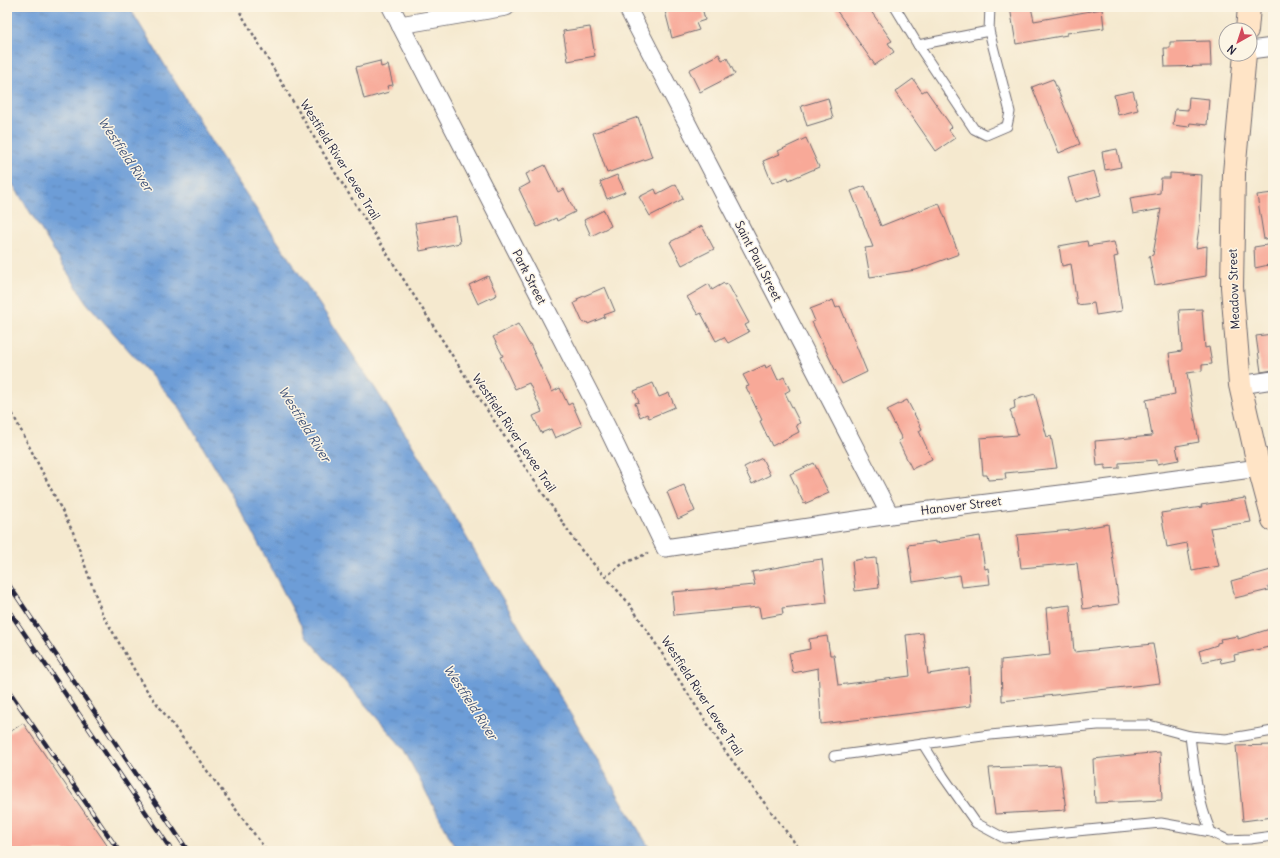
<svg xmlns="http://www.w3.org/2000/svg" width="1280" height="858" viewBox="0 0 1280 858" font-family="Delius,sans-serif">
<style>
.water{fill:url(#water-ripples);stroke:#486089}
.building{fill:#f8a998}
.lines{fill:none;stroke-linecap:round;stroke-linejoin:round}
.lane-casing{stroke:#6c686f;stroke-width:11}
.street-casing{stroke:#6c686f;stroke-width:19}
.secondary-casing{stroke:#6c686f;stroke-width:24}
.path{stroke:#6c686f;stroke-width:2.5;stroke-dasharray:3 3;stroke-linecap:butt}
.lane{stroke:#fff;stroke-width:9}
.street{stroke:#fff;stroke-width:17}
.secondary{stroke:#ffe4c6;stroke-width:22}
.rail-casing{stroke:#22223b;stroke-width:4.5}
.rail{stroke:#fcf5e5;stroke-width:3;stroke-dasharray:9;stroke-linecap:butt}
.labels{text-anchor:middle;stroke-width:3;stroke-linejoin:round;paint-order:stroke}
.street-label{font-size:12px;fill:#22223b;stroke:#fcf5e5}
.water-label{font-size:13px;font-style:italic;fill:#405379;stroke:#fcf5e5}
</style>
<defs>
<pattern id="water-ripples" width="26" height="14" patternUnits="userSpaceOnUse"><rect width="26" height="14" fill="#6d9dd7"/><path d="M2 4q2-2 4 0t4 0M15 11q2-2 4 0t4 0" fill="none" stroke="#5980b0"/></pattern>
</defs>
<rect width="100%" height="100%" fill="#fcf5e5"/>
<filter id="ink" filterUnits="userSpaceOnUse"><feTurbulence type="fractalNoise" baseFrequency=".025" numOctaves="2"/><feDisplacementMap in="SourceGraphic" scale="8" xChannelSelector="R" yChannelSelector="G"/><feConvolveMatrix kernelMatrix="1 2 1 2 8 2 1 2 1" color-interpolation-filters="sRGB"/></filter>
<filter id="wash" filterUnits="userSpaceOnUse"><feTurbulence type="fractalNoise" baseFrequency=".012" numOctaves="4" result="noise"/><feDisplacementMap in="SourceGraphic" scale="16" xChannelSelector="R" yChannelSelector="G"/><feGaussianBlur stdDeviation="0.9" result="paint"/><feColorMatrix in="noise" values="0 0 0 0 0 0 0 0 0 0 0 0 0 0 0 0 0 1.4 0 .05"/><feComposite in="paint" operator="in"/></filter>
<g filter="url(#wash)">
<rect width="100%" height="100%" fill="#f5e9cf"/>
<!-- water -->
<path class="water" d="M7,7H129L219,153L408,438L651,851H457L403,748L308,639L245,518L179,407L86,302L7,175Z"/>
<g id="blocks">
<!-- building -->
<g class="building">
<path d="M678,7H702L705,20L696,23L699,30L672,38L665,11Z"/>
<path d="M834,7H868L892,41L888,43L894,52L875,65Z"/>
<path d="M1010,7H1031L1034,21L1102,9L1104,28L1067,33V35L1016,44Z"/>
<path d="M590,27L595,56L568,61L563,31Z"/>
<path d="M1210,41L1211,66L1165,67L1164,48H1170V42Z"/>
<path d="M719,54L722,60L727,58L735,74L700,92L689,70Z"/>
<path d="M380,61L381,67L388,65L393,85L387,86L389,92L364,99L356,67Z"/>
<path d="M913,79L922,92L926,90L952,127L949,130L955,138L936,151L895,92Z"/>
<path d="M1053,79L1080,144L1059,153L1032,87Z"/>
<path d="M1133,91L1138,110L1118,115L1114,95Z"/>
<path d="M1189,97L1209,99L1207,125L1190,123L1189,127L1173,125L1175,109L1188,110Z"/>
<path d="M828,98L833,118L807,126L801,106Z"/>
<path d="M638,117L652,157L607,173L593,133Z"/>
<path d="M806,138L819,167L789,180L788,177L772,183L763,161L780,154L778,151Z"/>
<path d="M1117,149L1121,167L1105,170L1102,152Z"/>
<path d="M545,165L558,192L564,189L575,212L557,221L556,218L537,227L519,189L530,183L526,174Z"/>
<path d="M1094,171L1101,195L1075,202L1068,178Z"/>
<path d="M1170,173L1202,175L1200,221L1196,248L1207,246L1206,276L1155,285L1149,256L1153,255L1161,209L1133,214L1130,198L1160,193L1161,178H1170Z"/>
<path d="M617,175L625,192L607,199L600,182Z"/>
<path d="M676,184L683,199L650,216L639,197L655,189L657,194Z"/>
<path d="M865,186L881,226L939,203L959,254L916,270L870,277L865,248L873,247L851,191Z"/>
<path d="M1273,193V238L1264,239L1257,195Z"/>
<path d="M604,210L611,226L591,236L584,220Z"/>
<path d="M456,216L460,243L420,251L415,223Z"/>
<path d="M702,226L714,249L682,265L670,242Z"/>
<path d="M1087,241L1088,246L1114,242L1118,256L1114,257L1122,311L1096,315L1094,303L1077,305L1071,264L1062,266L1059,246Z"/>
<path d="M1273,244V264L1255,268L1254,247Z"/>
<path d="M488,276L497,295L478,304L469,285Z"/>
<path d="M724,283L725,285L728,284L749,323L745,325L749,332L728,343L724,337L716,341L701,313L698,315L687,297L709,284L712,290Z"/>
<path d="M605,287L615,311L604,315L605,317L588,324L587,322L583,323L574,303L578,301L577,299Z"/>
<path d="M833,300L836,308L840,306L867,372L842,384L812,322L815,321L810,309Z"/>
<path d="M1202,309L1205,348L1209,347L1212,364L1202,365V371L1187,373L1199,442L1176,446L1179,460L1157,464V460L1119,463V468L1105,469V465L1097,466L1095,441L1152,436L1146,400L1175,394L1169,353L1182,351L1179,310Z"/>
<path d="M518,324L529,344H530L552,392L560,388L568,405L572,403L582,426L555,438L551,429L541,433L533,416L542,412L529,383L515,389L500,357L503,356L493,337Z"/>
<path d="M1273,334V370L1261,372L1256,336Z"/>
<path d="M765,365L766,368L771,365L778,380L784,377L790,390L785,393L800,423L796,425L799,432L772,446L760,421L762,420L746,387L749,386L743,375Z"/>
<path d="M653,383L659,397L669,393L675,407L649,418L647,414L640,417L635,403L639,402L634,391Z"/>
<path d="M1035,394L1047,437L1051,436L1057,468L1005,473L1006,479L988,480L987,475H983L980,438L1018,435L1010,410L1015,408L1014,400Z"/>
<path d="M907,400L922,429L919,431L932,459L912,469L898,441L902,439L887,410Z"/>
<path d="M762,458L770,475L752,484L744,467Z"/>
<path d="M814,463L829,493L804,504L790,474Z"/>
<path d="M684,485L695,511L678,519L667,492Z"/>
<path d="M1245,498L1251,522L1210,528L1219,566L1192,571L1187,543L1167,547L1161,513L1202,507L1201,505Z"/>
<path d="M1108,524L1119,604L1083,609L1077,563L1021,568L1017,535L1072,530Z"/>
<path d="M980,536L985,569L988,568L990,584L962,587L960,575L913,582L908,545L936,541V543Z"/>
<path d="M866,558V559L876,558L879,588L855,591L852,561Z"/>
<path d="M822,559L827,603L782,608L783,614L761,618L759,607L674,615L672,592L755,585L752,572L801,563V562Z"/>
<path d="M1271,570L1273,585L1268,587L1269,590L1235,598L1231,581Z"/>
<path d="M1070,605L1074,652L1153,644L1160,683L1002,701L1001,660L1050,655L1046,608Z"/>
<path d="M1273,628V646L1234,655L1235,660L1221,663L1220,658L1202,662L1199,651L1217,645V643L1221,642L1220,639L1238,636V639Z"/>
<path d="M923,633L928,674L969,668L971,706L821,724L818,668L793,673L789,653L810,649L809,639L827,636L830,655H834L838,685L910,676L906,635Z"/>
<path d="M23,723L111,851H7V734Z"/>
<path d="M1273,745V817L1243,821L1236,746Z"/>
<path d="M1160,752L1162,800L1095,803L1093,759Z"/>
<path d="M1060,765L1066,810L995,814L989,768Z"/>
</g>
</g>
</g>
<g filter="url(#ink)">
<use href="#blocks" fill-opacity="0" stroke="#6c686f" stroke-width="1"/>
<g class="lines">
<!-- lane casing -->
<g class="lane-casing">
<g id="lane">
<path d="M895,7L918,45L974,129L986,135L1007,126L1010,112L989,31L990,7"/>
<path d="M918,45L989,31"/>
<path d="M1273,731L1226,739L1190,736C1194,769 1198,802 1211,832L1228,840L1250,839L1273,836"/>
<path d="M923,744L943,776L976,823L1004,838L1161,823L1211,832"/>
<path d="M834,756L990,735L1098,725H1149L1190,736"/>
</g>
</g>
<!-- street casing -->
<g class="street-casing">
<g id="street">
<path d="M391,7L607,427L665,548L890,515L1102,489L1259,468"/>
<path d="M627,7L890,515"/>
<path d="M400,25L506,7"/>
<path d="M1250,50L1273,47"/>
<path d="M1240,385L1273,380"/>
</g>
</g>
<!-- secondary casing -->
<g class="secondary-casing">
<g id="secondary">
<path d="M1247,30L1249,7"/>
<path d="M1245,54L1234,173L1232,287L1240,385L1259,468L1273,520"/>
</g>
</g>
<!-- path -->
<g class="path">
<path d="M237,7L331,166L498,427L582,551L627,601L643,624L725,751L801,851"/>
<path d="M7,403L73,532L102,613L143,685L267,851"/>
<path d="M605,577L621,565L648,553"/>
</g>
<!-- lane -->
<use href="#lane" class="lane"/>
<!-- street -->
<use href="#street" class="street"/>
<!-- secondary -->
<use href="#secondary" class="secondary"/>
<!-- rail casing -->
<g class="rail-casing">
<g id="rail">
<path d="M7,582L188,851"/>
<path d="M7,608L172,851"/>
<path d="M7,688L119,851"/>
</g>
</g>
<!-- rail -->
<use href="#rail" class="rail"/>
</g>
</g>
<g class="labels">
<!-- street labels -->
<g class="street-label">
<text transform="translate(340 160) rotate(58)" y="4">Westfield River Levee Trail</text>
<text transform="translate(758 261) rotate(63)" y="4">Saint Paul Street</text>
<text transform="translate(529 277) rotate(63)" y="4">Park Street</text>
<text transform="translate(1234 289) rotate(-92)" y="4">Meadow Street</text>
<text transform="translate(514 433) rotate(56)" y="4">Westfield River Levee Trail</text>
<text transform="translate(961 506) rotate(-7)" y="4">Hanover Street</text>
<text transform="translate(702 696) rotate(57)" y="4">Westfield River Levee Trail</text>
</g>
<!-- water labels -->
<g class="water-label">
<text transform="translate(126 154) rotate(56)" y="5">Westfield River</text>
<text transform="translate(305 424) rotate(58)" y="5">Westfield River</text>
<text transform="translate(471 702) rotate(57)" y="5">Westfield River</text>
</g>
</g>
<!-- margin -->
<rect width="1280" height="858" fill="none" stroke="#fcf5e5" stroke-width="24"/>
<!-- north arrow -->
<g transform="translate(1238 42) rotate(219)"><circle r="19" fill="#fcf5e5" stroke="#a5a1a1"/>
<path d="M0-3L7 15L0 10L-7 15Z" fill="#d1495b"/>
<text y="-6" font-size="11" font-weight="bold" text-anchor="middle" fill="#22223b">N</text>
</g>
</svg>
